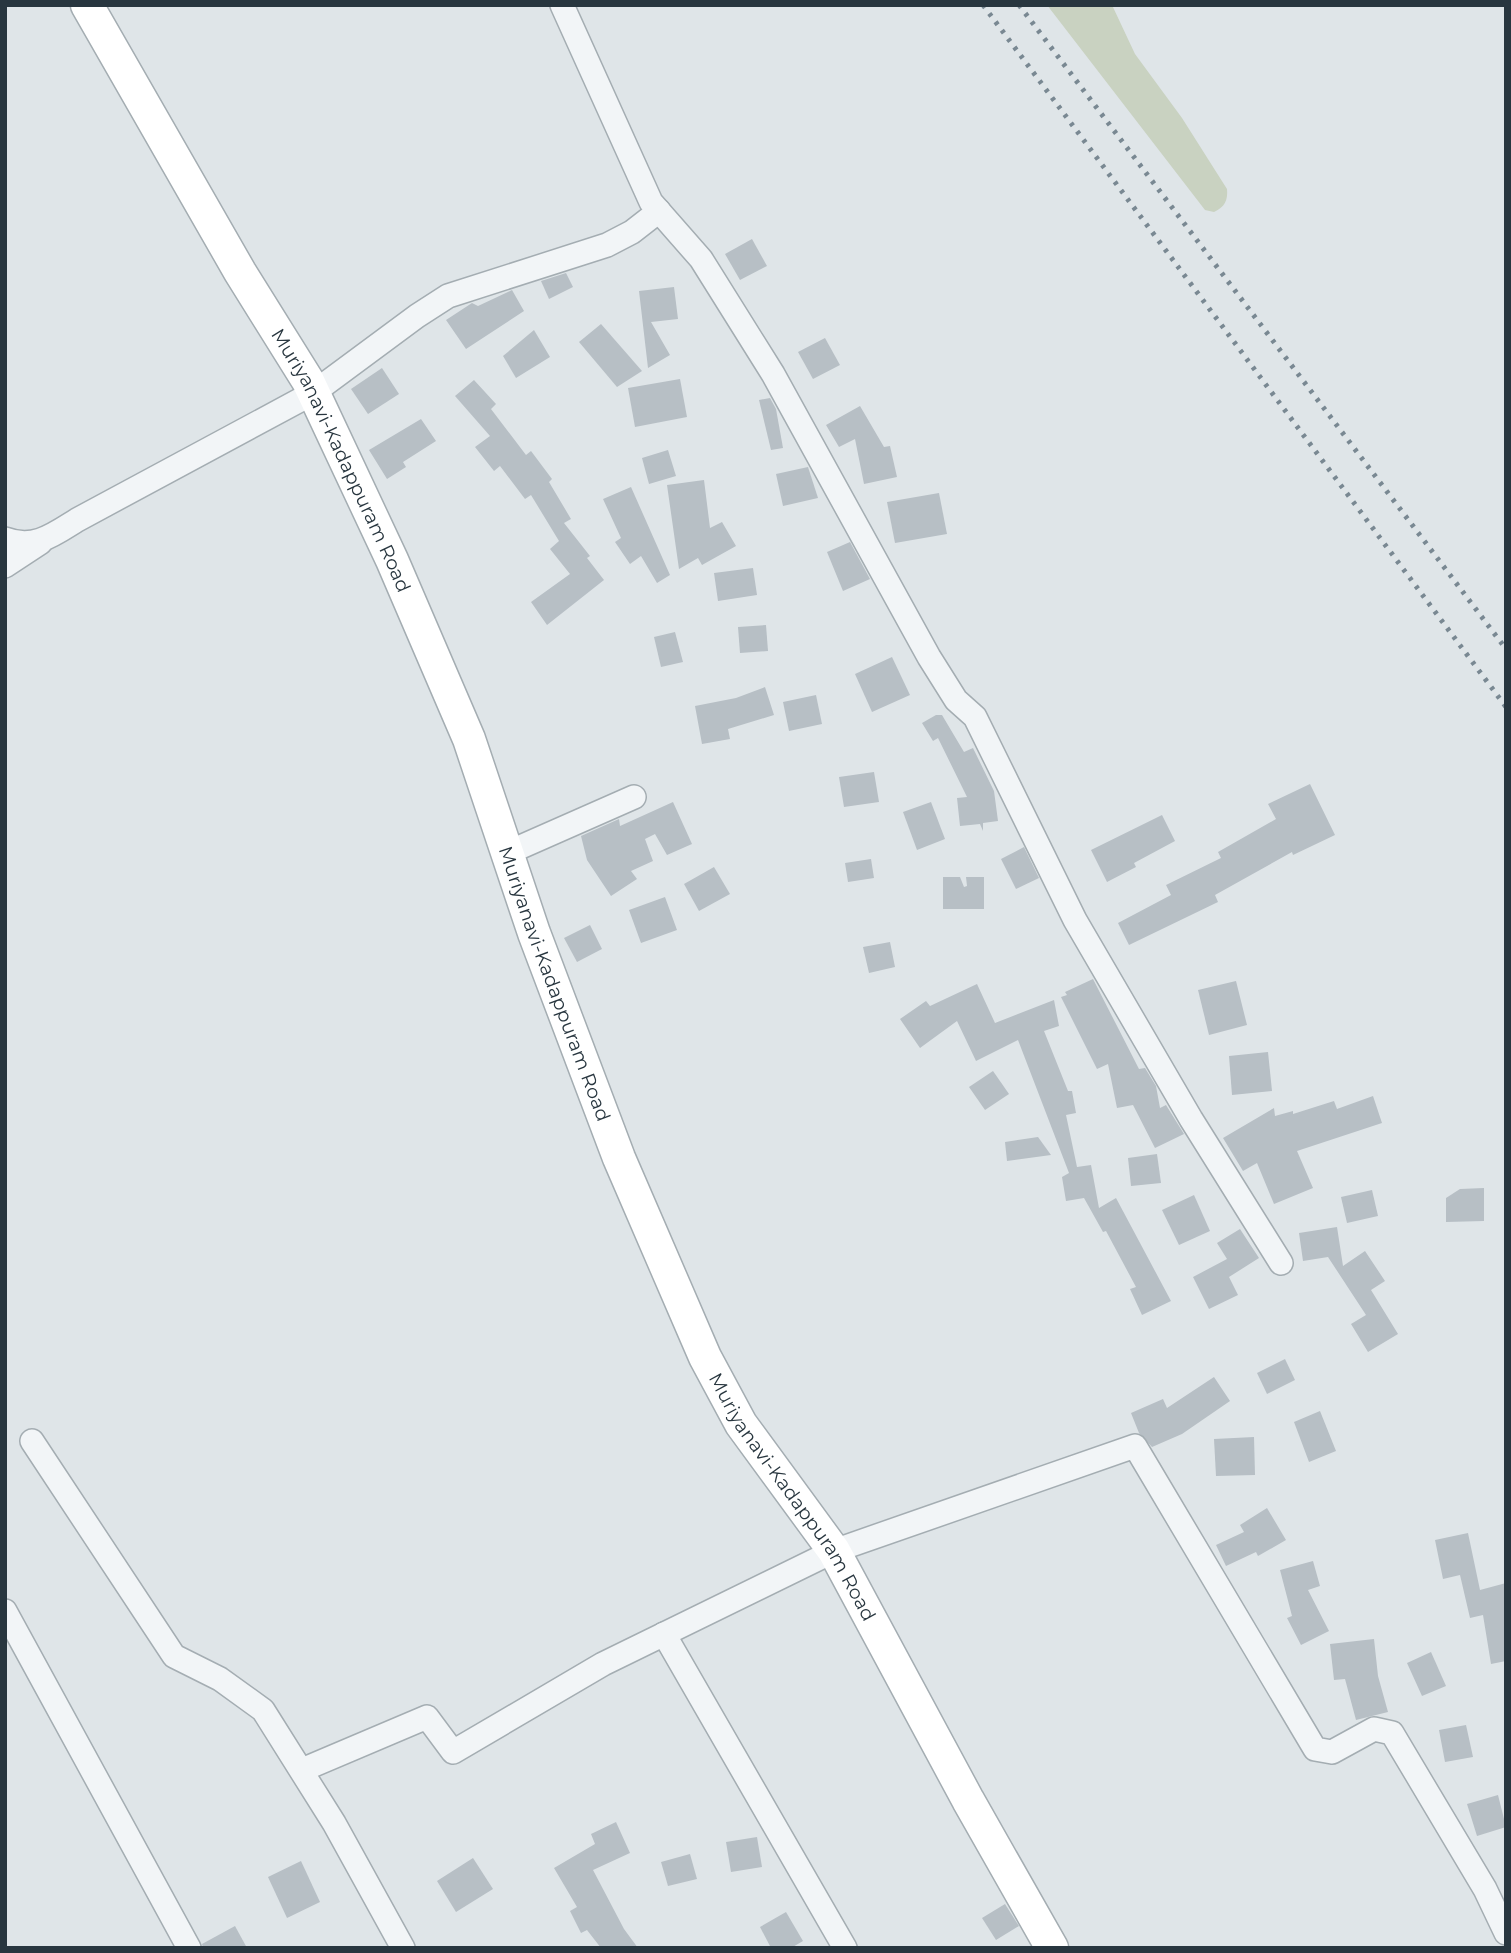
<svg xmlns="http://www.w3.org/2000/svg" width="1511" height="1953" viewBox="0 0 1511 1953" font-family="Montserrat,sans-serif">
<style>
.green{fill:#c9d2c1}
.building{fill:#b7bfc5}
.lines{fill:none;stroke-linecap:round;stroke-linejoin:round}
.minor-casing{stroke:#a4adb2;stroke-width:26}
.secondary-casing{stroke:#a4adb2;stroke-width:35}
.minor{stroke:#f2f5f7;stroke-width:23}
.secondary{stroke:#fff;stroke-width:32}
.rail{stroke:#798892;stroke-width:5;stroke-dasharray:3.5 7;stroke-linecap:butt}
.labels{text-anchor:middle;stroke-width:7;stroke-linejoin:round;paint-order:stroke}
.street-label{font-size:19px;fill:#28363f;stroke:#eff3f6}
</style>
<rect width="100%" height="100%" fill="#dfe5e8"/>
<!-- green -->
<path class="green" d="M1047,5H1112L1135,54L1182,118L1227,189C1228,200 1225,207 1214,212L1205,210Z"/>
<!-- building -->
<g class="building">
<path d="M752,239L767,266L740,280L725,254Z"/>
<path d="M566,273L573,287L549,299L541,281Z"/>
<path d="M674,287L678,319L651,322L670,355L648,368L639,291Z"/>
<path d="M512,290L524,311L466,349L446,320L472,303L478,306Z"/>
<path d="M601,324L642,371L617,387L579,342Z"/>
<path d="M534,330L550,357L516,378L503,356Z"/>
<path d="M825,338L840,365L813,379L798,352Z"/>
<path d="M382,368L399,394L368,414L351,389Z"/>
<path d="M680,379L687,417L635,427L628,388Z"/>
<path d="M474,380L496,404L491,409L526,455L531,451L552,479L549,482L571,519L564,523L590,556L587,558L604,580L547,625L531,602L570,574L550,549L559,541L531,495L525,499L500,466L494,471L475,447L490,436L455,396Z"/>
<path d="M770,398L776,409L783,448L771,450L759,400Z"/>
<path d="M860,406L884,447L890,446L897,477L864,484L855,439L839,447L826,425Z"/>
<path d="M421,419L436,441L403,462L406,467L387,479L369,450Z"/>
<path d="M668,450L676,476L649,484L642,458Z"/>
<path d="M808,467L818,498L783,506L776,474Z"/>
<path d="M704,480L710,528L722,522L736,546L702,565L698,558L679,569L667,485Z"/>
<path d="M631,487L670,575L657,583L641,556L630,564L615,542L621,538L603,499Z"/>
<path d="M939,493L947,534L895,543L887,502Z"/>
<path d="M850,542L870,579L843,591L827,552Z"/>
<path d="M753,568L757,595L718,601L714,573Z"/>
<path d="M766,625L768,651L740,653L738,627Z"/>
<path d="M675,632L683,662L661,667L654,637Z"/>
<path d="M892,657L910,695L872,712L855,674Z"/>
<path d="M765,687L774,715L728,729L730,739L702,744L695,706L736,698Z"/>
<path d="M816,695L822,724L789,731L783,702Z"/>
<path d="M936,715H942L964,752L973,748L994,791L998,821L983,823V831L980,824L960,826L957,798L967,797L938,738L933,741L922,723Z"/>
<path d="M874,772L879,802L844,807L839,777Z"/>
<path d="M1310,784L1335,835L1293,855L1292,852L1215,895L1218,902L1129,945L1118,923L1171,895L1166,885L1221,858L1218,852L1276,819L1268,804Z"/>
<path d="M673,802L692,844L667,855L655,834L645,839L653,861L631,871L637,879L611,896L587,860L581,836L619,819L620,826Z"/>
<path d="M931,802L945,839L917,850L903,812Z"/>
<path d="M1162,815L1175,841L1134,863L1136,867L1107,882L1091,850Z"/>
<path d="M1024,847L1039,878L1016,889L1001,859Z"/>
<path d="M871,859L874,878L848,882L845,863Z"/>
<path d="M714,867L730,894L699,911L684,884Z"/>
<path d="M943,877H960L964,887L967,886L966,877H984V909H943Z"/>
<path d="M665,897L677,930L641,943L629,910Z"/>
<path d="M590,925L602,949L577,962L564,938Z"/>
<path d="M890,942L895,967L869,973L863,947Z"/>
<path d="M1093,979L1139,1069L1145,1068L1156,1086L1160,1108L1166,1105L1184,1134L1155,1148L1133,1105L1117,1108L1108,1064L1097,1069L1061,997L1067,995L1065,992Z"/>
<path d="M1236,981L1247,1025L1209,1035L1198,990Z"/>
<path d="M977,984L995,1023L1054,1000L1059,1026L1044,1031L1068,1091H1072L1076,1113L1066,1115L1077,1167L1091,1165L1099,1208L1116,1198L1171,1301L1142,1315L1130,1289L1136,1287L1106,1231L1103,1232L1084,1198L1066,1201L1062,1177L1069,1173L1018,1040L976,1061L957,1021L920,1048L900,1019L926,1001L930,1006Z"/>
<path d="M1268,1052L1272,1091L1232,1095L1229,1056Z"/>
<path d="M993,1071L1009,1094L985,1110L969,1087Z"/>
<path d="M1373,1096L1382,1123L1297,1151L1313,1188L1274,1204L1257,1163L1243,1171L1223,1138L1274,1108L1275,1116L1293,1111V1114L1334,1101L1337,1109Z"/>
<path d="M1038,1137L1051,1155L1007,1161L1005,1142Z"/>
<path d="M1157,1154L1161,1183L1131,1186L1128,1158Z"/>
<path d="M1484,1188V1221L1446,1222V1198L1460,1189Z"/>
<path d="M1372,1190L1378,1216L1347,1223L1341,1197Z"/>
<path d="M1194,1195L1210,1231L1179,1245L1162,1210Z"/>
<path d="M1337,1227L1343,1266L1365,1251L1385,1281L1371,1290L1398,1334L1368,1352L1351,1324L1366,1315L1328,1257L1303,1261L1299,1233Z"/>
<path d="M1240,1229L1259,1258L1229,1277L1238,1295L1209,1309L1193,1277L1227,1259L1217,1243Z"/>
<path d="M1285,1359L1295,1380L1267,1394L1257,1373Z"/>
<path d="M1214,1377L1230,1401L1182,1434L1152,1447L1139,1433L1131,1413L1163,1399L1167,1408Z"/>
<path d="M1320,1411L1336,1451L1309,1462L1294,1422Z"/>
<path d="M1254,1437L1255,1475L1216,1476L1214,1439Z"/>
<path d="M1267,1508L1286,1540L1258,1556L1256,1552L1226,1566L1216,1545L1244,1532L1240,1525Z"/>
<path d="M1468,1533L1480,1590L1506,1583V1661L1491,1664L1483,1615L1470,1618L1460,1575L1443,1579L1435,1540Z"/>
<path d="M1313,1561L1320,1586L1308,1590L1329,1631L1301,1645L1287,1618L1292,1616L1280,1570Z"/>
<path d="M1374,1639L1378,1676L1388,1712L1356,1720L1345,1679L1334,1680L1330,1644Z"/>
<path d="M1431,1652L1446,1686L1422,1696L1407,1663Z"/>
<path d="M1466,1725L1473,1757L1445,1762L1439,1730Z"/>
<path d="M1498,1795L1506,1827L1477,1836L1467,1804Z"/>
<path d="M616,1822L630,1853L593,1870L624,1929L638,1948H601L587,1930L581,1933L570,1911L577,1907L554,1868L595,1844L591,1834Z"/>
<path d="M757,1837L762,1867L731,1872L726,1842Z"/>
<path d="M690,1854L697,1879L668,1886L661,1862Z"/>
<path d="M473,1858L493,1889L456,1912L437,1881Z"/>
<path d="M301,1861L320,1902L287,1918L268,1877Z"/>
<path d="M1005,1904L1019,1926L996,1940L982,1918Z"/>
<path d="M786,1912L803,1941L791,1948H771L760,1927Z"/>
<path d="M235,1926L247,1948H203L202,1944Z"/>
</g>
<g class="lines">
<!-- minor casing -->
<g class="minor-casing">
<g id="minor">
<path d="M562,5L651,202L701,259L773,374L929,657L956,700L975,717L1075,920L1191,1119L1281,1263"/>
<path d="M5,539C34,550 53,535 77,520L313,393L417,316L448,296L607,245L632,232L659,211"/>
<path d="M5,566L40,543"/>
<path d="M507,853L634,797"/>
<path d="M32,1441L174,1656L220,1679L263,1710L334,1823L403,1948"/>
<path d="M5,1611L189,1948"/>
<path d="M664,1634L845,1948"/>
<path d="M302,1770L427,1717L453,1752L603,1664L834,1551L1135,1446L1315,1749L1332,1752L1374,1729L1392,1733L1485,1889L1506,1933"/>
</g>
</g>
<!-- secondary casing -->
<g class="secondary-casing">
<g id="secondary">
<path id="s1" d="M87,5L240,272L308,381L392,560L469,739L534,933L619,1158L705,1357L741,1424L834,1551L968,1800L1052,1948"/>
</g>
</g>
<!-- minor -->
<use href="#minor" class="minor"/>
<!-- secondary -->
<use href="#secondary" class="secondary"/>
<!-- rail -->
<g class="rail">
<path d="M983,5L1506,707"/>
<path d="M1019,5L1506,649"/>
</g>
</g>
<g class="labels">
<!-- street labels -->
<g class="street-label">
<text dy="7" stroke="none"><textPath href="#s1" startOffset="522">Muriyanavi-Kadappuram Road</textPath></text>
<text dy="7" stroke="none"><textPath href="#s1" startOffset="1088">Muriyanavi-Kadappuram Road</textPath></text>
<text dy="7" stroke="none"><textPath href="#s1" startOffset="1656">Muriyanavi-Kadappuram Road</textPath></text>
</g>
</g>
<!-- border -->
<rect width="1511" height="1953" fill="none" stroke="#28363f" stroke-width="14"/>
</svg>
